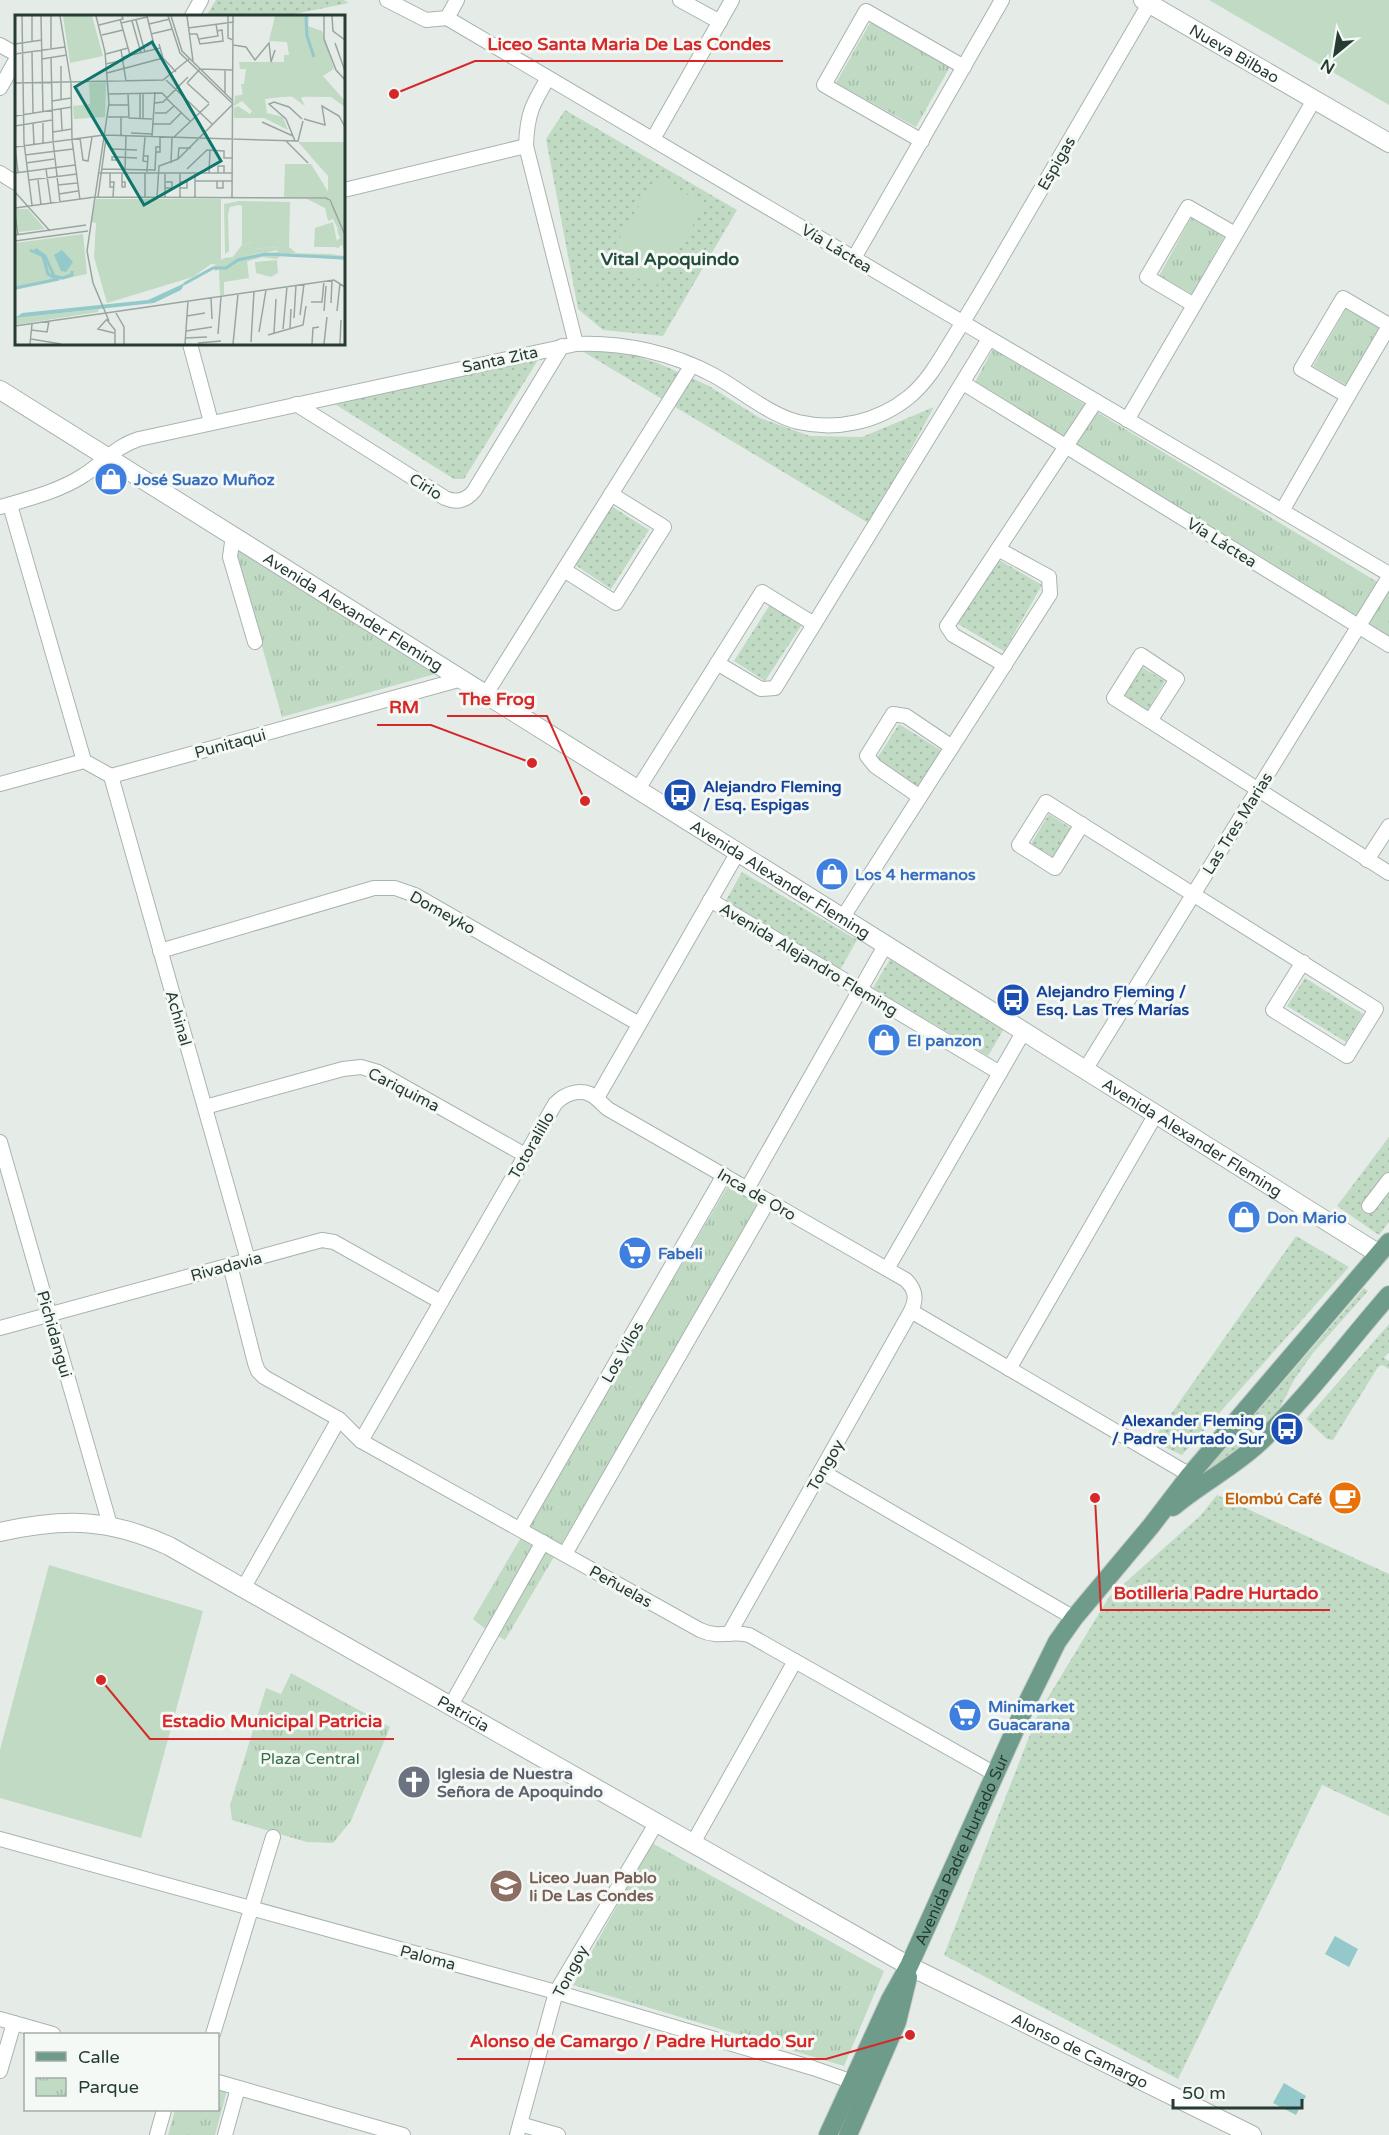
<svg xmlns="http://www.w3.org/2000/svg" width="1389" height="2135" viewBox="0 0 1389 2135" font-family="'Varela Round',sans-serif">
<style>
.grass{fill:url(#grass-dots)}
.park{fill:url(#park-tufts)}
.garden{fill:#c0dac4}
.water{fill:#93c9ca}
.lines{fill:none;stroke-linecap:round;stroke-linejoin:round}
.minor-casing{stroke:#a8b4ae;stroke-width:16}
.tertiary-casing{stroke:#a8b4ae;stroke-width:20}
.primary-casing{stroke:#c2c8c6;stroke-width:20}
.minor{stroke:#fff;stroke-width:14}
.tertiary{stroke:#fff;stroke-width:18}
.primary{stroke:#6f9c8a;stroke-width:18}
.labels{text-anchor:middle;stroke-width:6;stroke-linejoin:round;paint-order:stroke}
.street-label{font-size:16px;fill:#263c33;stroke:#f5f9f6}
.shop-label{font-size:16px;font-weight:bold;fill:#366cbe;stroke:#f5f9f6;text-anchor:start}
.transit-label{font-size:16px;font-weight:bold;fill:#164399;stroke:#f5f9f6;text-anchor:start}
.food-label{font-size:16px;font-weight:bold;fill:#c56008;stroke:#f5f9f6;text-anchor:end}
.park-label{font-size:16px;fill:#356e43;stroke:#f5f9f6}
.worship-label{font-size:16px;font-weight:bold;fill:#5b616d;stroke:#f5f9f6;text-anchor:start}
.education-label{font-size:16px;font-weight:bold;fill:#785e54;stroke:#f5f9f6;text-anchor:start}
.neighbourhood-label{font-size:18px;font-weight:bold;fill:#244c3d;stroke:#f5f9f6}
.inset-river{fill:none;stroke:#93c9ca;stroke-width:3}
.inset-road{fill:none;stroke:#99a6a0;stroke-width:1.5}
.view{fill:#0f766e;fill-opacity:0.15;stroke:#0f766e;stroke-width:3}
.inset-edge{fill:none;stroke:#263c33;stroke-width:3}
.leader{fill:none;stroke:#d62828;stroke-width:2}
.callout-dot{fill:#d62828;stroke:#f5f9f6;stroke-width:2}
.callout-label{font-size:18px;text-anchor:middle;font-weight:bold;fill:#d62828;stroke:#f5f9f6;stroke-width:6;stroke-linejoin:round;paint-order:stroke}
</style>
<defs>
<pattern id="grass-dots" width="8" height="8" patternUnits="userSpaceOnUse" patternTransform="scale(1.5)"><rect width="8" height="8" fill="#c0dac4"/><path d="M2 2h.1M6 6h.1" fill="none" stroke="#a5bca9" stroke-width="1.8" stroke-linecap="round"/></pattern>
<pattern id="park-tufts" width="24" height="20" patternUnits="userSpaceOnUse" patternTransform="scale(1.5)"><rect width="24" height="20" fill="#c0dac4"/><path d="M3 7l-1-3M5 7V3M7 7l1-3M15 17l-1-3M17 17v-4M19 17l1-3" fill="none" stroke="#a5bca9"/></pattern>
</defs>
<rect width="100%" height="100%" fill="#e5ece8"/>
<!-- grass -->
<g class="grass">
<path d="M216,0H344L349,3L284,16H206Z"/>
<path d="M565,110L737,210L663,336L603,330L578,309L546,139Z"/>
<path d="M577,348L618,351L658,363L709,386L760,418L810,436L862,437L934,407L870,524Z"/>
<path d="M538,360L464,479H454L333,403Z"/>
<path d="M608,504L649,530L611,589L571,562Z"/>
<path d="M996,558L1042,585L1004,651L958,624Z"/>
<path d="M771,603L803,623L765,681L734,661Z"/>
<path d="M1142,667L1165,681L1147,711L1124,696Z"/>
<path d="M899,724L942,751L918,787L876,760Z"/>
<path d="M1049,814L1072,829L1054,858L1031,844Z"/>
<path d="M742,872L857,940L840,970L725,902Z"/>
<path d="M890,959L1005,1027L988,1056L873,988Z"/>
<path d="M1305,978L1363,1014L1346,1042L1287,1006Z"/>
<path d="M1389,1137V1222L1379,1235L1337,1206Z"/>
<path d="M1296,1236L1349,1267L1182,1455L1152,1441Z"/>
<path d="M1364,1288L1368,1291L1313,1353L1294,1380L1279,1410L1242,1447L1207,1473V1470Z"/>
<path d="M1389,1324V1352L1384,1358L1389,1361V1369L1382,1365L1378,1367L1333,1440L1327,1439L1306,1419Z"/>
<path d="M1217,1495L1389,1574V1816L1322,1785L1178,2079L944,1955L1038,1714L1109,1597L1201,1515Z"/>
</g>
<!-- park -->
<g class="park">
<path d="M871,21L951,65L916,127L836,83Z"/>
<path d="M1191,218L1224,237L1192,294L1159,276Z"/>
<path d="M1346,309L1379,328L1346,385L1313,366Z"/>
<path d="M993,349L1389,589V641L974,384Z"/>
<path d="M232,540L442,672L282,717Z"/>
<path d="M728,1186L762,1203L505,1640L484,1628L473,1619Z"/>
<path d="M291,1673L390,1727L351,1821L333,1843L307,1842L232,1820L230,1805L266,1688L281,1694Z"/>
<path d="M652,1843L884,1971L844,2066L573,1985Z"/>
<path d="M218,2088L227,2090L215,2135H168L175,2110H218Z"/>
</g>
<!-- garden -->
<g class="garden">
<path d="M1209,0H1389V105Z"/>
<path d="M656,177L705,205L655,288L607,260Z"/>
<path d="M49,1565L203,1611L141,1838L0,1798V1750Z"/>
</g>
<!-- water -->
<g class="water">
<path d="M1335,1936L1358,1949L1349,1967L1325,1954Z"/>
<path d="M1284,2083L1306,2096L1296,2115L1273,2103Z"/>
</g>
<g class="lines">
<!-- minor casing -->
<g class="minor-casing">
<g id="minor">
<path d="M387,0L426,20L447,18L1389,574"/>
<path d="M680,0L720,22"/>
<path d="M192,16L201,0"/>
<path d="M447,18L457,0"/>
<path d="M0,45L16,54"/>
<path d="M548,78C532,105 527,114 526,146L576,344"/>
<path d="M0,88L16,60"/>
<path d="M653,139L732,0"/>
<path d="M922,141L824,85L866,11L964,67"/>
<path d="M0,173L16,183"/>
<path d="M344,190L526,146"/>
<path d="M854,258L1002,0"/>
<path d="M1194,305L1147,277L1188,207L1235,234"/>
<path d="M1389,325L1343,298L1301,369L1348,396L1389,326"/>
<path d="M190,344L211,422"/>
<path d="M963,383L1389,645"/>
<path d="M296,404L445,498C456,503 466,501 474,491L562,346"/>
<path d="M1127,420L1314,100"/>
<path d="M10,505L84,761"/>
<path d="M0,507C28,499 60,491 84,475C103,463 116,446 139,439L576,344C624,342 673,353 715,376C742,391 768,414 798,422C837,431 878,422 909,397C927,382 938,363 950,343C965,319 980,294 994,270C1046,181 1098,92 1149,4"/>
<path d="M1282,511L1348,396"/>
<path d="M233,535L230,557L255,642"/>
<path d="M564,570L616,603L664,527L611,494"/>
<path d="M717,663L761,689L775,688L989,339"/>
<path d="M1005,665L953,635L947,626L1096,401"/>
<path d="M486,694L692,365"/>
<path d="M1150,721L1177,679L1141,655L1114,698L1389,873"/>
<path d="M111,776L248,1260"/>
<path d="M0,784L84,761L111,776L462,679"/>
<path d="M638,789L762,592L814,624"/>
<path d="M920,797L875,766L867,756L893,714L906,716L952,747"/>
<path d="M1082,824L1055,868L1019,845L1046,802C1156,871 1266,940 1376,1009L1347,1056L1273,1010L1303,962"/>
<path d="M1367,860L1389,826"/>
<path d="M710,900L1000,1073"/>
<path d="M843,917L1050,594L1049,577L998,549"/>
<path d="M160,951L374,888H395L415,895L639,1024"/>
<path d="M1085,1070L1389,577"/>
<path d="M597,1098L738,852"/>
<path d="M205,1107L343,1069L361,1067L378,1072L525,1155"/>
<path d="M0,1142L110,1525"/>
<path d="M747,1189L886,944"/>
<path d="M1369,1206L1389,1180"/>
<path d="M230,1265L255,1363L258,1371L264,1377L339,1419L361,1441L700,1630C720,1639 730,1630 749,1635L995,1774"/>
<path d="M887,1269L1024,1031"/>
<path d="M911,1311L1190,1475"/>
<path d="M0,1328L322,1240L334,1242L441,1302"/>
<path d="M1009,1369L1156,1114"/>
<path d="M361,1441L555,1104C565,1093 584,1086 597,1099C601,1102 604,1106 608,1109L906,1280C916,1290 917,1299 911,1311L729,1634"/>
<path d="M821,1471L1074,1618"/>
<path d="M520,1529L724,1175"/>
<path d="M565,1554L768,1201"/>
<path d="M244,1587L339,1419"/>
<path d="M451,1705L543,1542"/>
<path d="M0,1839L556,1992L813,2068L853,2082"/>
<path d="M693,1843L795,1661"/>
<path d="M0,2019L53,2034"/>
<path d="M213,2034L273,1837"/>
<path d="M0,2071L14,2023"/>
<path d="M218,2082L403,2135"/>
<path d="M520,2124L558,2135"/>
<path d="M157,2135L164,2110"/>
<path d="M225,2135L238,2088"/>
<path d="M517,2135L556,1992L657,1822"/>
</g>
</g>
<!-- tertiary casing -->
<g class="tertiary-casing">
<g id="tertiary">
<path id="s1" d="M1143,0L1389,143"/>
<path id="s2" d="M0,390L1379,1254"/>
<path id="s3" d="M0,1532C64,1518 108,1518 169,1546L909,1966L1252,2135"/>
</g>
</g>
<!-- primary casing -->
<g class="primary-casing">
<g id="primary">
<path d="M1173,1507C1200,1484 1232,1468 1258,1444C1306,1399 1346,1344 1389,1295"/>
<path id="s4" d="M828,2135L890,2000L909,1966L1027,1703L1057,1642L1074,1618L1151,1526L1190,1475L1389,1242"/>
<path d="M848,2135L897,2022L908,1977"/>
</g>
</g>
<!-- minor -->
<use href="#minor" class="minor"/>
<!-- tertiary -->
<use href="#tertiary" class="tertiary"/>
<!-- primary -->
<use href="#primary" class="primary"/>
</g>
<!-- icons -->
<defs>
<g id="shop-disc" transform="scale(1.725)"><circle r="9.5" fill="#3f7fe0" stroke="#f5f9f6"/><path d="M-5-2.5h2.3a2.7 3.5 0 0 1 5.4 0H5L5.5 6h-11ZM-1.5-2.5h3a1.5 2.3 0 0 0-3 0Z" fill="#fff"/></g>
<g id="bus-disc" transform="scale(1.725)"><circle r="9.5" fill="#1a4fb4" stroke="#f5f9f6"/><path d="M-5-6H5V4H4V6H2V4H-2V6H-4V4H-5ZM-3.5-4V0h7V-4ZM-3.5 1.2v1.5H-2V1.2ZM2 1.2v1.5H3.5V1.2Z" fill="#fff"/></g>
<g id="supermarket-disc" transform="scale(1.725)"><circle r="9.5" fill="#3f7fe0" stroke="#f5f9f6"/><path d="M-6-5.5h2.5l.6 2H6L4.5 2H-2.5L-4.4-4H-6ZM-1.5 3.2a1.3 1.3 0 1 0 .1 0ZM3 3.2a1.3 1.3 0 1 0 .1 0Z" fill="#fff"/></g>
<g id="cafe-disc" transform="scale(1.725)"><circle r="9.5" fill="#e8710a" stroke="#f5f9f6"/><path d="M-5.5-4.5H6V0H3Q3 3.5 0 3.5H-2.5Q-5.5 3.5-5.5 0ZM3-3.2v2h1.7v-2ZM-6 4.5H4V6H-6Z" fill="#fff"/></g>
<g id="church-disc" transform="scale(1.725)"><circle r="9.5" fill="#6b7280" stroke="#f5f9f6"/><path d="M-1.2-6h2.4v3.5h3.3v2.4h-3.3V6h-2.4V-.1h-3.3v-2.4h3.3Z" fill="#fff"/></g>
<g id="school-disc" transform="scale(1.725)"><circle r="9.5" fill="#8d6e63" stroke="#f5f9f6"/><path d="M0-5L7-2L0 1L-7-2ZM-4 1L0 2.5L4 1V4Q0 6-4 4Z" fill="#fff"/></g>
</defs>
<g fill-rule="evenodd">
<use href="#shop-disc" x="111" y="479"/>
<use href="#bus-disc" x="680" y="795"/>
<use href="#shop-disc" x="832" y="874"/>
<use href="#bus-disc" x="1013" y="1000"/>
<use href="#shop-disc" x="884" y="1040"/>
<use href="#shop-disc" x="1244" y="1217"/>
<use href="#supermarket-disc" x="635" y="1253"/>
<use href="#bus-disc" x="1287" y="1429"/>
<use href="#cafe-disc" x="1345" y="1498"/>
<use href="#supermarket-disc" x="965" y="1715"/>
<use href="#church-disc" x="414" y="1782"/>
<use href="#school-disc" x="506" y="1886"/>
</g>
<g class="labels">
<!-- street labels -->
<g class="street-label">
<text dy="6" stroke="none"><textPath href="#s1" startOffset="106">Nueva Bilbao</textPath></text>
<text transform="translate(1056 163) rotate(-60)" y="6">Espigas</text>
<text transform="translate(837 248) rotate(31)" y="6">Vía Láctea</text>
<text transform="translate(500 359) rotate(-12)" y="6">Santa Zita</text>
<text transform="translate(426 486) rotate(32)" y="6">Cirio</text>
<text transform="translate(1222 542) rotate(32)" y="6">Vía Láctea</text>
<text dy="6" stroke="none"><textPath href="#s2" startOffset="417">Avenida Alexander Fleming</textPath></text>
<text transform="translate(230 743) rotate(-15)" y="6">Punitaqui</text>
<text transform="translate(1237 823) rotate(-58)" y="6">Las Tres Marias</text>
<text dy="6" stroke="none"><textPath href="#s2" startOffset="921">Avenida Alexander Fleming</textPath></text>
<text transform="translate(443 912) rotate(29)" y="6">Domeyko</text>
<text transform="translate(809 959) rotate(31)" y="6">Avenida Alejandro Fleming</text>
<text transform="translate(179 1018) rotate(74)" y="6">Achinal</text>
<text transform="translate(404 1089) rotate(27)" y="6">Cariquima</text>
<text dy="6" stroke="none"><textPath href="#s2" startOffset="1407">Avenida Alexander Fleming</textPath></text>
<text transform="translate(531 1145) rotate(-60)" y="6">Totoralillo</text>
<text transform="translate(757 1194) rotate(30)" y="6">Inca de Oro</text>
<text transform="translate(226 1266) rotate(-15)" y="6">Rivadavia</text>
<text transform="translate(55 1334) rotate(74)" y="6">Pichidangui</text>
<text transform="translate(622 1352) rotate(-60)" y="6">Los Vilos</text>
<text transform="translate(825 1465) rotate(-60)" y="6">Tongoy</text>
<text transform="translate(621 1586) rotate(29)" y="6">Peñuelas</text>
<text dy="6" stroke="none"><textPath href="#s3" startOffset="512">Patricia</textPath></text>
<text dy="6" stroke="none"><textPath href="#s4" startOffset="315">Avenida Padre Hurtado Sur</textPath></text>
<text transform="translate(428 1957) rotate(15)" y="6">Paloma</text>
<text transform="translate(570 1971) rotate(-62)" y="6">Tongoy</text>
<text dy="6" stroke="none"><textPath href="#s3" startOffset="1215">Alonso de Camargo</textPath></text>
</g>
<!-- shop labels -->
<g class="shop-label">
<text x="134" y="485">José Suazo Muñoz</text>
<text x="855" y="880">Los 4 hermanos</text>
<text x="907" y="1046">El panzon</text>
<text x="1267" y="1223">Don Mario</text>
<text x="658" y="1259">Fabeli</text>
<text x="988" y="1712">Minimarket<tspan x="988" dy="18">Guacarana</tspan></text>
</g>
<!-- transit labels -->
<g class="transit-label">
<text x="703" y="792">Alejandro Fleming<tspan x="703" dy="18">/ Esq. Espigas</tspan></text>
<text x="1036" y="997">Alejandro Fleming /<tspan x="1036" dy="18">Esq. Las Tres Marías</tspan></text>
<text x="1264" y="1426" text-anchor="end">Alexander Fleming<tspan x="1264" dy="18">/ Padre Hurtado Sur</tspan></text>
</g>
<!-- food labels -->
<g class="food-label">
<text x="1322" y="1504">Elombú Café</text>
</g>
<!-- park labels -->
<g class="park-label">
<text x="310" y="1764">Plaza Central</text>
</g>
<!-- worship labels -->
<g class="worship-label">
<text x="437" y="1779">Iglesia de Nuestra<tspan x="437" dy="18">Señora de Apoquindo</tspan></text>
</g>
<!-- education labels -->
<g class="education-label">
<text x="529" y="1883">Liceo Juan Pablo<tspan x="529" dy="18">Ii De Las Condes</tspan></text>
</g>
<!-- neighbourhood labels -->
<g class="neighbourhood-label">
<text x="670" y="265">Vital Apoquindo</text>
</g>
</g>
<!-- overview -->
<g transform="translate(15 15)">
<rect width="330" height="330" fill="#e5ece8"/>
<path d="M260,1H294L293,11L307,16L319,54L308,61L330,86V92L316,82L228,81L226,69H229L231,54H225L224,47H269V40H274L272,27L254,26ZM91,67L90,102L59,104L58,91L75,89L74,68ZM283,127H330V240L313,178V161ZM224,186L275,187L274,232L281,238H268L262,244L247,242L200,256L199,251L209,243L262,237L264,232L237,234L235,227L227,230V191L223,190L215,192L213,199L214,236L210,239L209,189ZM0,194H13L30,214L4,217ZM318,207L323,232H299L300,213ZM84,294L83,297L0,310V303Z" fill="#c0dac4"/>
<path d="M254,74L291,80L286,83L290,91L276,81L250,84L252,98L268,102L273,115L249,103H219V93L223,91L235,99L237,96L227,86L219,91L220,81ZM292,184H313L324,206L330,205V227L323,233L315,231L325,223L322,215L327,209L322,212L318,204L313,206L310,193ZM236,227L237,234L265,232L264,235L217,243L227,230ZM268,238L314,239L330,241V245L264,239ZM262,245L263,258L256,262L241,258L240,247Z" fill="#c0dac4"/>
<path d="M48,1H77L88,41L55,48ZM68,219L72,259L0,275V228Z" fill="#c0dac4"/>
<path d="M270,149H296L317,183L269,182ZM81,184H206V250L196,249L178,262L92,288L79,242L81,208L76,207ZM232,246L234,263L209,267V280H205L204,255Z" fill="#c0dac4"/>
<path d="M47,235L58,247L51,257L46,256L39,240ZM170,268L166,275L139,288L0,303L7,298L133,285Z" fill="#93c9ca"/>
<path class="inset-river" d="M291,1L292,21L299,42M20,234L30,241L39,261L48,263L57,260V256M15,235L28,241L33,259L40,263M169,269L198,253H211L223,245L250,239L330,243M0,273L44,264"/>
<path class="inset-road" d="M7,1L9,128L17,190M17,1V26M26,1L28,97M36,1V34M45,1L56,68L57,125L65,185M81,1L90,37L94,88L72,236L78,268L94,306M132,1L140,34M156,1L167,36L218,86M172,1L178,46M213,1V23L218,25M309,1V24L321,55L330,65M317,1L318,16L330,25M105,4L115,40M121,5L130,37M117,6L126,38M106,8L132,2M134,9L155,4M84,10L108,4L107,1M173,13L219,7M136,19L157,14M174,19H182L185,29L208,26L207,15L202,16M87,20L108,15M184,24L203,21L201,9M320,28L330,56M0,29L27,25M144,29L148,43L161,57M218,30L231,32L240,45L254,28L256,47L260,35M106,35L111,66M17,37L18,98M0,39L50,32M91,39L113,33M108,42L145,33M36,43L38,126L45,187M27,44L52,40M91,49L109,45M46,51V84M92,58L148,43M151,65L197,109M0,68L148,65L174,44M172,68L185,54L218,55M172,68L194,88M113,78L114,103L137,104M125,78V104M128,78V104M94,79L147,78L152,83M210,79V55M152,84L175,106M37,86L56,83M140,88L148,87L173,62M94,90H113M46,94L47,115M140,98H151L159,91M0,101L57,92M93,102H113M106,102V121M289,104L310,110L307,91L324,101L330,112M28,106V128M247,107L278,121M18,108L19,130M137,109H155L166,98M0,111L37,105M38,117L57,114M116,118L137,119M89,120L283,126L288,106M130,122L128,146L133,147M137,122L140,77M159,122L194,89M65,123L68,145L73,146L77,122M271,126L293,148M280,126L271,104L254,89L259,87L274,92L287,104M0,132L3,157M0,132L89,120M97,134L122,135M141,137H145V122M10,140L58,134M129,141H133L132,157M102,142V145H97V142H102L122,143M163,144L164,133H176M11,148L39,144M156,148L157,123M31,154L36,189M87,154L140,155M172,154L192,135L209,136V143H217M110,155L111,121M140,156L141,132H145M0,158L60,150M84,158H217M95,158V172H99M194,158L195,136M203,158V151H209V158M150,159V182M165,159V182M14,165L62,159M23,165L26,190M180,166H217M202,166V173H208V166M95,167H99L98,182M107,167H110V172H107V158M165,167H172V173H165M43,170L62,168M150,173H157V167H151M0,177L35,216M44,179L63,176M83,182L91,123M130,182V158M142,182L144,151L163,144L218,89L165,38L153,1M180,182V159M217,183L218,1M0,193L80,182L311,183L315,185L330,220M0,198L3,219M0,220L71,210M0,226L73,216M196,283L197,304M296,287H307L309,266M316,288L317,265M309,296L311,271M322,296L325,268M91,298L319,265L330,272M101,298L109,312V329M285,300L289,269M172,301L190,298M279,303L281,270M92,304L83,314L99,318M92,305L100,315V329M0,311L91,298M275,313L276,294M268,314L272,272M16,315L32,317L34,306M171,316L197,312M244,317L251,275M259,318L261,284M203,319L206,282M253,320L288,310L291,291M170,323L192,322M16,324L46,329M236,327L239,276M183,328L206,326M15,329L17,309M170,329L173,286M218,329L223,279M297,329L298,313L304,312M309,329L312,302M325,329L326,305"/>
<path class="view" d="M137,27L206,146L129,190L60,72Z"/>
<rect width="330" height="330" class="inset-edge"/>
</g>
<!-- callouts -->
<path class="leader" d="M394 94L475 61H783M585 801L547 716H447M532 763L431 725H377M1095 1498L1101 1610H1330M101 1680L150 1739H394M910 2035L826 2059H457"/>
<g class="callout-dot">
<circle cx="394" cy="94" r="6"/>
<circle cx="585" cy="801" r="6"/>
<circle cx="532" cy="763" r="6"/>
<circle cx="1095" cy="1498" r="6"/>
<circle cx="101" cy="1680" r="6"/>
<circle cx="910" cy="2035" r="6"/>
</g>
<g class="callout-label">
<text x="629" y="50">Liceo Santa Maria De Las Condes</text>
<text x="497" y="705">The Frog</text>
<text x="404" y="713">RM</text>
<text x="1216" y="1599">Botilleria Padre Hurtado</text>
<text x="272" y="1727">Estadio Municipal Patricia</text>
<text x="642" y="2047">Alonso de Camargo / Padre Hurtado Sur</text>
</g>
<!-- legend -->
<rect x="24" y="2033" width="195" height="78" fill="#f5f9f6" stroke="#a2ada8" stroke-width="1.5"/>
<rect x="36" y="2052" width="30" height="9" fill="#6f9c8a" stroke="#a2ada8" stroke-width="1.5"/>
<text x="78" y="2063" font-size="18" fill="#263c33">Calle</text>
<rect x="36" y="2078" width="30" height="18" fill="url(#park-tufts)" stroke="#a2ada8" stroke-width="1.5"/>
<text x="78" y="2093" font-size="18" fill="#263c33">Parque</text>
<!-- north arrow -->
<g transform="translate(1335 54) rotate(210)" stroke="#f5f9f6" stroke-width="4.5" paint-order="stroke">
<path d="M0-4.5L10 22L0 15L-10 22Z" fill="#263c33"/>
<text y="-9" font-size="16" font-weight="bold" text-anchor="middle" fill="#263c33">N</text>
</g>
<!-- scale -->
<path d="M1173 2099v9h129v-9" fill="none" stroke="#263c33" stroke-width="3"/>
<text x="1182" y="2099" font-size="18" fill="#263c33" stroke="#f5f9f6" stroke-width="4.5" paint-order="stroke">50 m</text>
</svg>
